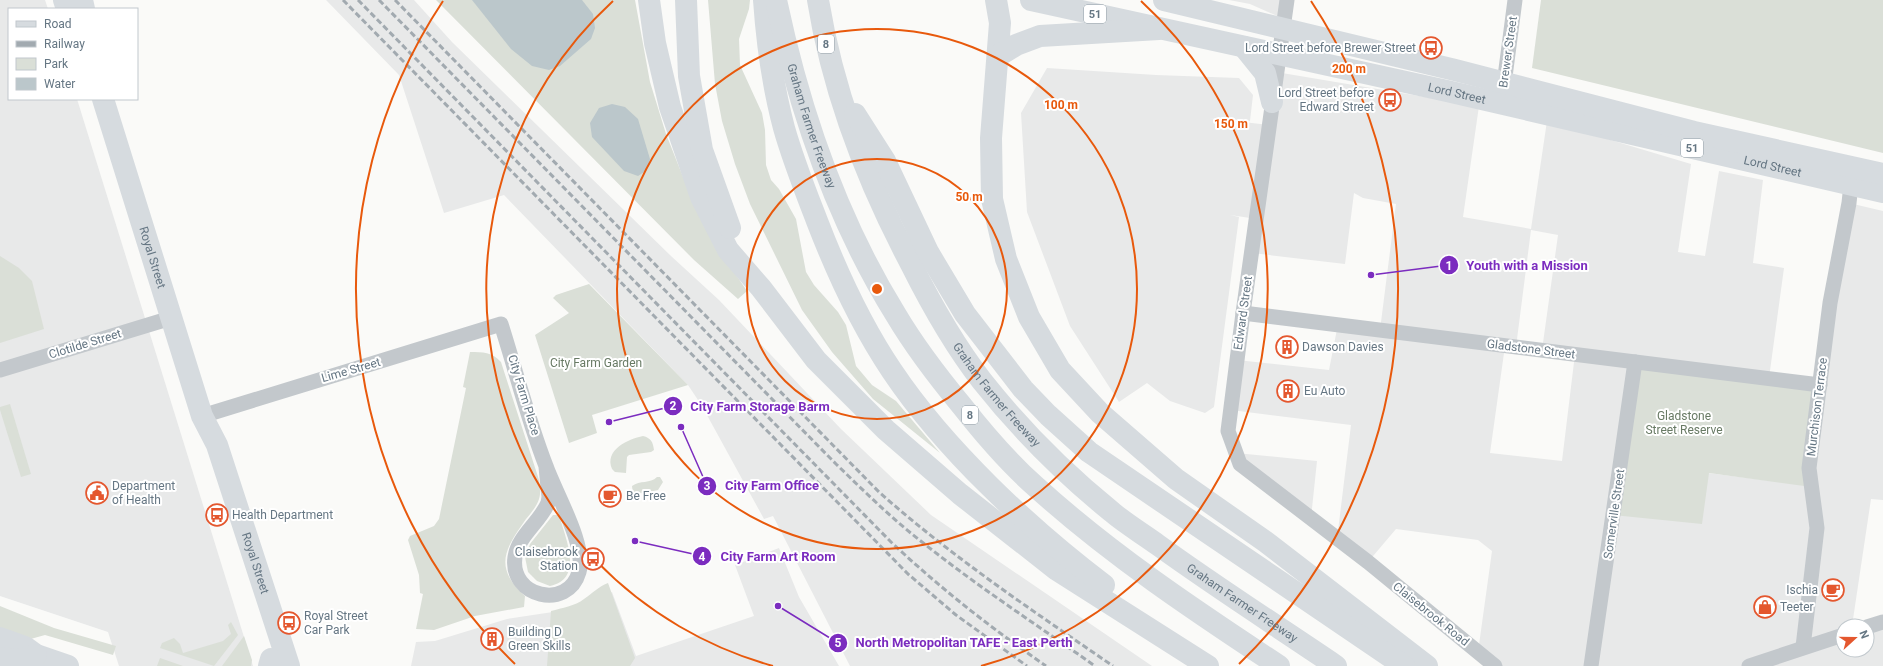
<svg xmlns="http://www.w3.org/2000/svg" width="1883" height="666" viewBox="0 0 1883 666" font-family="Roboto,sans-serif">
<style>
.built{fill:#e8e9e9;fill-rule:evenodd}
.green{fill:#dadfd7}
.water{fill:#bbc7cb}
.lines{fill:none;stroke-linecap:round;stroke-linejoin:round}
.street{stroke:#c3c8cc;stroke-width:15}
.secondary{stroke:#d6dbdf;stroke-width:22}
.primary{stroke:#d6dbdf;stroke-width:22}
.highway{stroke:#d6dbdf;stroke-width:22}
.rail{stroke:#a2aab0;stroke-width:3;stroke-dasharray:6 3;stroke-linecap:butt}
.ring{fill:none;stroke:#e8590c;stroke-width:2}
.labels{text-anchor:middle;stroke-width:4;stroke-linejoin:round;paint-order:stroke}
.shield{fill:#fff;stroke:#939fa8;stroke-width:1}
.shield-label{font-size:11px;font-weight:bold;fill:#657683}
.poi-label{font-size:12px;fill:#657683;stroke:#fff;text-anchor:start}
.street-label{font-size:12px;fill:#657683;stroke:#fff}
.park-label{font-size:12px;fill:#687a64;stroke:#fff}
.centre{fill:#e8590c;stroke:#fff;stroke-width:2}
.ring-label{font-size:12px;text-anchor:middle;font-weight:bold;fill:#e8590c;stroke:#fff;stroke-width:4;stroke-linejoin:round;paint-order:stroke}
.leader{fill:none;stroke:#7b2cbf;stroke-width:1.5}
.callout-dot{fill:#7b2cbf;stroke:#fff;stroke-width:1.5}
.mark-label{font-size:12px;text-anchor:middle;font-weight:bold;fill:#fff}
.callout-label{font-size:13px;text-anchor:middle;font-weight:bold;fill:#7b2cbf;stroke:#fff;stroke-width:4;stroke-linejoin:round;paint-order:stroke}
</style>
<rect width="100%" height="100%" fill="#fafaf8"/>
<!-- built -->
<g class="built">
<path d="M0,0H45L48,9H9V99H77L253,666H119L108,632L0,596Z"/>
<path d="M326,0H414L452,42L671,256L719,300L841,429L931,515L1152,666H850L773,516L764,519L702,406L688,385L504,195L444,213L399,75Z"/>
<path d="M1229,0H1287L1284,19L1250,4Z"/>
<path d="M1047,68L1156,75L1239,78L1253,95L1250,121L1209,118L1269,125L1276,72L1479,106L1463,217L1531,229L1547,121L1691,164L1678,252L1705,256L1719,171L1763,180L1753,263L1784,268L1769,378L1708,473L1812,486L1849,203L1883,211V500L1871,499L1852,626H1843V650H1867V627L1883,622V666H1495L1478,652L1492,551L1478,540L1396,529L1368,562L1337,539L1351,425L1231,410L1237,360L1329,370L1338,324L1380,330L1396,204L1363,198L1354,193L1345,264L1252,253L1257,219L1230,215L1239,217L1214,407L1205,413L1170,401L1147,383L1119,402L1070,326L1027,212L1021,113ZM1531,230L1558,235L1542,350L1575,354L1562,461L1490,453L1505,346L1516,347Z"/>
<path d="M1236,453L1317,461L1311,518Z"/>
<path d="M779,548L799,597L839,666H411L416,642L435,641L507,619L566,610L612,592L636,656L754,616L735,565Z"/>
</g>
<!-- green -->
<g class="green">
<path d="M436,0H635L650,82L666,134L691,197L715,244L747,291L738,299L694,260Z"/>
<path d="M708,0H750L749,9L739,39L740,65L762,113L765,130L766,165L771,180L779,189L796,219L806,272L814,285L838,312L846,325L856,366L872,385L896,401L940,453L873,399L832,352L802,310L750,204L735,164L722,121L715,84Z"/>
<path d="M1541,0H1883V153L1532,68Z"/>
<path d="M0,256L19,268L32,281L44,329L0,343Z"/>
<path d="M589,284L688,385L592,415L597,433L569,443L535,335L569,313L553,298L556,295Z"/>
<path d="M470,352C483,352 492,352 501,362L539,480C540,486 541,493 539,499C537,506 531,513 526,519C505,549 493,567 525,596L524,607L475,616L434,630L416,629L423,594L420,593L419,575L408,540L410,536L434,526L439,519L466,388L463,387Z"/>
<path d="M1635,362L1820,385L1812,487L1709,473L1702,524L1613,515Z"/>
<path d="M10,404L31,474L21,477L0,410V407Z"/>
<path d="M643,436C651,438 653,442 654,450L651,452L629,455L627,457L626,473L615,472L612,469C604,450 628,439 643,436Z"/>
<path d="M657,477H660L663,482L658,490L649,492L644,491L639,495H633L632,486C640,480 650,484 657,477Z"/>
<path d="M553,515H557L560,518C566,540 584,579 550,586L537,581L528,572L525,557L530,544Z"/>
<path d="M608,583L635,658L630,666H547L551,611C562,608 575,606 584,599C593,593 598,587 608,583Z"/>
<path d="M0,606L54,628L116,646L113,655L45,635L27,640L0,632Z"/>
<path d="M231,622L238,635L214,666L160,648L162,643L174,638L180,644L183,653L223,641L231,634L228,625Z"/>
<path d="M244,636L252,660L251,666H222Z"/>
<path d="M160,658L183,666H157Z"/>
</g>
<!-- water -->
<g class="water">
<path d="M472,0H582L593,14L595,28L591,39L560,66L549,70L532,66L511,49Z"/>
<path d="M612,104L625,107L638,119L650,159L647,170L638,176L624,171L592,137L590,123L599,108Z"/>
</g>
<g class="lines">
<!-- street -->
<g class="street">
<path d="M1287,0L1243,313L1228,431L1240,464L1368,562L1495,666"/>
<path d="M1503,92L1515,0"/>
<path d="M1243,313L1820,385"/>
<path d="M0,370L171,318"/>
<path d="M202,416L501,324C516,371 528,420 546,466C555,492 587,546 579,572C568,611 509,597 515,557C518,536 540,522 548,503L549,497L546,467"/>
<path d="M1867,627L1883,622"/>
<path d="M1803,647L1817,528L1809,468L1830,303L1849,203L1852,175"/>
<path d="M1591,666L1635,362"/>
<path d="M1749,666L1843,635"/>
</g>
<!-- secondary -->
<g class="secondary">
<path d="M64,0L67,9"/>
<path d="M82,0L84,9"/>
<path id="s1" d="M103,99L202,416L217,445L289,666"/>
<path d="M0,638L25,647L36,655L68,666"/>
<path d="M0,658L17,660L36,655"/>
<path d="M269,666L271,659"/>
</g>
<!-- primary -->
<g class="primary">
<path id="s2" d="M1031,0L1447,91L1883,192"/>
<path d="M1164,0L1455,70L1694,132L1883,174"/>
<path d="M1244,47L1265,73L1272,102"/>
</g>
<!-- highway -->
<g class="highway">
<path d="M649,0L655,43L670,107L701,197L728,250L761,288L816,360L886,430L960,494L1057,570L1208,666"/>
<path d="M686,0L689,76L702,150L730,228"/>
<path d="M764,0C767,43 773,87 784,128C793,160 805,190 817,221C837,273 861,325 892,371C945,450 1029,528 1104,585"/>
<path id="s3" d="M776,0C799,109 837,220 896,315C915,347 938,377 962,406C984,434 1008,462 1035,486C1110,554 1194,610 1279,666"/>
<path id="s4" d="M818,0C833,93 867,181 911,264C931,304 954,345 982,381C1020,429 1064,473 1112,512C1126,524 1143,534 1158,545C1216,587 1277,626 1336,666"/>
<path d="M996,0L1000,23L991,138L992,199L1006,259L1029,317L1060,370L1100,413L1176,479L1266,542L1427,666"/>
<path d="M998,56L1016,45L1040,36L1159,29"/>
<path d="M855,114L885,161L928,252L965,314L1023,389L1048,415L1089,452L1404,666"/>
</g>
<!-- rail -->
<g class="rail">
<path d="M343,0L908,574L956,615L1027,666"/>
<path d="M358,0L891,542C940,588 991,628 1046,666"/>
<path d="M379,0L836,464C864,491 891,518 922,542C977,586 1037,625 1095,666"/>
<path d="M395,0L879,492C952,557 1033,611 1113,666"/>
</g>
</g>
<!-- distance rings -->
<g class="ring">
<circle cx="877" cy="289" r="130"/>
<circle cx="877" cy="289" r="260"/>
<path d="M773 666A391 391 0 0 1 613 1M1141 1A391 391 0 0 1 981 666"/>
<path d="M515 664A521 521 0 0 1 443 1M1311 1A521 521 0 0 1 1239 664"/>
</g>
<!-- icons -->
<defs>
<g id="bus-ring" transform="scale(1.15)"><circle r="9.5" fill="#fff" stroke="#e4572e" stroke-width="1.5"/><path d="M-5-6H5V4H4V6H2V4H-2V6H-4V4H-5ZM-3.5-4V0h7V-4ZM-3.5 1.2v1.5H-2V1.2ZM2 1.2v1.5H3.5V1.2Z" fill="#e4572e"/></g>
<g id="building-ring" transform="scale(1.15)"><circle r="9.5" fill="#fff" stroke="#e4572e" stroke-width="1.5"/><path d="M-4-6H4V6H1V3H-1V6H-4ZM-2.5-4.3h1.7v1.8h-1.7ZM.8-4.3h1.7v1.8H.8ZM-2.5-1h1.7V.8h-1.7ZM.8-1h1.7V.8H.8Z" fill="#e4572e"/></g>
<g id="civic-ring" transform="scale(1.15)"><circle r="9.5" fill="#fff" stroke="#e4572e" stroke-width="1.5"/><path d="M-.6-6.5H3V-4.5H.6V-3L4-1V1h2V6H-6V1h2V-1L-.6-3ZM-1.2 2.5V6h2.4V2.5Z" fill="#e4572e"/></g>
<g id="cafe-ring" transform="scale(1.15)"><circle r="9.5" fill="#fff" stroke="#e4572e" stroke-width="1.5"/><path d="M-5.5-4.5H6V0H3Q3 3.5 0 3.5H-2.5Q-5.5 3.5-5.5 0ZM3-3.2v2h1.7v-2ZM-6 4.5H4V6H-6Z" fill="#e4572e"/></g>
<g id="shop-ring" transform="scale(1.15)"><circle r="9.5" fill="#fff" stroke="#e4572e" stroke-width="1.5"/><path d="M-5-2.5h2.3a2.7 3.5 0 0 1 5.4 0H5L5.5 6h-11ZM-1.5-2.5h3a1.5 2.3 0 0 0-3 0Z" fill="#e4572e"/></g>
</defs>
<g fill-rule="evenodd">
<use href="#bus-ring" x="1431" y="48"/>
<use href="#bus-ring" x="1390" y="100"/>
<use href="#building-ring" x="1287" y="347"/>
<use href="#building-ring" x="1288" y="391"/>
<use href="#civic-ring" x="97" y="493"/>
<use href="#cafe-ring" x="610" y="496"/>
<use href="#bus-ring" x="217" y="515"/>
<use href="#bus-ring" x="593" y="559"/>
<use href="#cafe-ring" x="1833" y="590"/>
<use href="#shop-ring" x="1765" y="607"/>
<use href="#bus-ring" x="289" y="623"/>
<use href="#building-ring" x="492" y="639"/>
</g>
<g class="labels">
<!-- shield labels -->
<g class="shield">
<rect x="1084" y="5" width="22" height="18" rx="3"/>
<rect x="818" y="35" width="16" height="18" rx="3"/>
<rect x="1681" y="139" width="22" height="18" rx="3"/>
<rect x="962" y="406" width="16" height="18" rx="3"/>
</g>
<g class="shield-label">
<text x="1095" y="18">51</text>
<text x="826" y="48">8</text>
<text x="1692" y="152">51</text>
<text x="970" y="419">8</text>
</g>
<!-- poi labels -->
<g class="poi-label">
<text x="1416" y="52" text-anchor="end">Lord Street before Brewer Street</text>
<text x="1374" y="97" text-anchor="end">Lord Street before<tspan x="1374" dy="14">Edward Street</tspan></text>
<text x="1302" y="351">Dawson Davies</text>
<text x="1304" y="395">Eu Auto</text>
<text x="112" y="490">Department<tspan x="112" dy="14">of Health</tspan></text>
<text x="626" y="500">Be Free</text>
<text x="232" y="519">Health Department</text>
<text x="578" y="556" text-anchor="end">Claisebrook<tspan x="578" dy="14">Station</tspan></text>
<text x="1818" y="594" text-anchor="end">Ischia</text>
<text x="1780" y="611">Teeter</text>
<text x="304" y="620">Royal Street<tspan x="304" dy="14">Car Park</tspan></text>
<text x="508" y="636">Building D<tspan x="508" dy="14">Green Skills</tspan></text>
</g>
<!-- street labels -->
<g class="street-label">
<text transform="translate(1508 52) rotate(-82)" y="4">Brewer Street</text>
<text dy="4" stroke="none"><textPath href="#s2" startOffset="436">Lord Street</textPath></text>
<text dy="4" stroke="none"><textPath href="#s3" startOffset="131">Graham Farmer Freeway</textPath></text>
<text dy="4" stroke="none"><textPath href="#s2" startOffset="760">Lord Street</textPath></text>
<text dy="4" stroke="none"><textPath href="#s1" startOffset="166">Royal Street</textPath></text>
<text transform="translate(1243 313) rotate(-82)" y="4">Edward Street</text>
<text transform="translate(85 344) rotate(-17)" y="4">Clotilde Street</text>
<text transform="translate(1531 349) rotate(7)" y="4">Gladstone Street</text>
<text transform="translate(351 370) rotate(-16)" y="4">Lime Street</text>
<text dy="4" stroke="none"><textPath href="#s4" startOffset="438">Graham Farmer Freeway</textPath></text>
<text transform="translate(524 395) rotate(73)" y="4">City Farm Place</text>
<text transform="translate(1817 407) rotate(-83)" y="4">Murchison Terrace</text>
<text transform="translate(1614 514) rotate(-82)" y="4">Somerville Street</text>
<text dy="4" stroke="none"><textPath href="#s1" startOffset="489">Royal Street</textPath></text>
<text dy="4" stroke="none"><textPath href="#s4" startOffset="762">Graham Farmer Freeway</textPath></text>
<text transform="translate(1431 614) rotate(39)" y="4">Claisebrook Road</text>
</g>
<!-- park labels -->
<g class="park-label">
<text x="596" y="367">City Farm Garden</text>
<text x="1684" y="420">Gladstone<tspan x="1684" dy="14">Street Reserve</tspan></text>
</g>
</g>
<circle cx="877" cy="289" r="6" class="centre"/>
<g class="ring-label">
<text x="1349" y="73">200 m</text>
<text x="1061" y="109">100 m</text>
<text x="1231" y="128">150 m</text>
<text x="969" y="201">50 m</text>
</g>
<!-- callouts -->
<path class="leader" d="M1371 275L1449 265M609 422L673 406M681 427L707 486M635 541L702 556M778 606L838 643"/>
<g class="callout-dot">
<circle cx="1371" cy="275" r="4"/>
<circle cx="609" cy="422" r="4"/>
<circle cx="681" cy="427" r="4"/>
<circle cx="635" cy="541" r="4"/>
<circle cx="778" cy="606" r="4"/>
<circle cx="1449" cy="265" r="10"/>
<circle cx="673" cy="406" r="10"/>
<circle cx="707" cy="486" r="10"/>
<circle cx="702" cy="556" r="10"/>
<circle cx="838" cy="643" r="10"/>
</g>
<g class="mark-label">
<text x="1449" y="270">1</text>
<text x="673" y="410">2</text>
<text x="707" y="490">3</text>
<text x="702" y="561">4</text>
<text x="838" y="647">5</text>
</g>
<g class="callout-label">
<text x="1527" y="270">Youth with a Mission</text>
<text x="760" y="411">City Farm Storage Barm</text>
<text x="772" y="490">City Farm Office</text>
<text x="778" y="561">City Farm Art Room</text>
<text x="964" y="647">North Metropolitan TAFE - East Perth</text>
</g>
<!-- legend -->
<rect x="8" y="8" width="130" height="92" fill="#ffffff" stroke="#c1c8cd"/>
<rect x="16" y="21" width="20" height="6" fill="#d6dbdf" stroke="#c1c8cd"/>
<text x="44" y="28" font-size="12" fill="#657683">Road</text>
<rect x="16" y="41" width="20" height="6" fill="#a2aab0" stroke="#c1c8cd"/>
<text x="44" y="48" font-size="12" fill="#657683">Railway</text>
<rect x="16" y="58" width="20" height="12" fill="#dadfd7" stroke="#c1c8cd"/>
<text x="44" y="68" font-size="12" fill="#657683">Park</text>
<rect x="16" y="78" width="20" height="12" fill="#bbc7cb" stroke="#c1c8cd"/>
<text x="44" y="88" font-size="12" fill="#657683">Water</text>
<!-- north arrow -->
<g transform="translate(1855 638) rotate(69)"><circle r="19" fill="#ffffff" stroke="#c1c8cd"/>
<path d="M0-3L7 15L0 10L-7 15Z" fill="#e4572e"/>
<text y="-6" font-size="11" font-weight="bold" text-anchor="middle" fill="#657683">N</text>
</g>
</svg>
